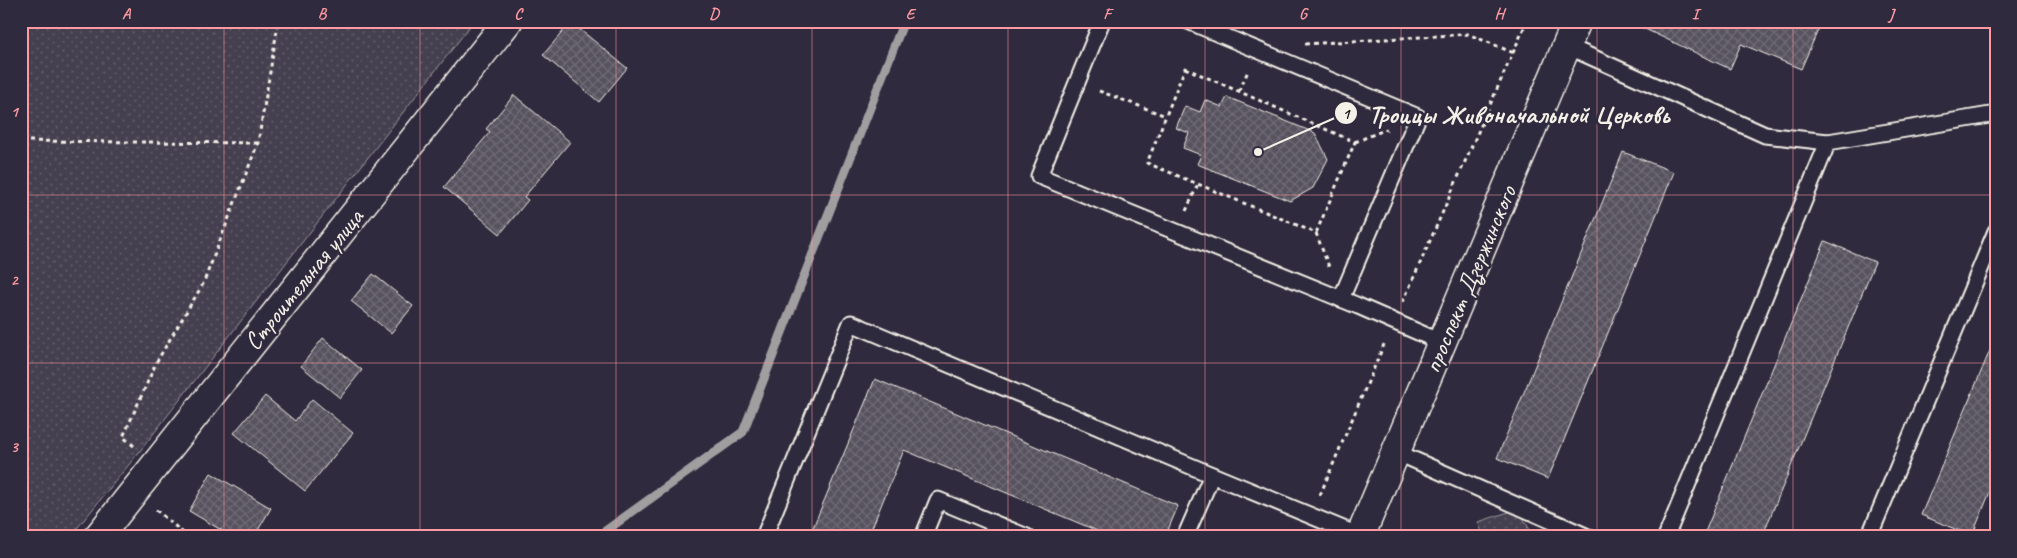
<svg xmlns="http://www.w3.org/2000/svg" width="2017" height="558" viewBox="0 0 2017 558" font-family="Caveat,sans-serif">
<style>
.grass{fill:url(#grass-dots);stroke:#9c989c}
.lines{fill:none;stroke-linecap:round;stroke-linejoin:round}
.stream{stroke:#a19ea0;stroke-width:9}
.building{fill:url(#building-cross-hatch);stroke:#f4f1e8}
.service-casing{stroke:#f4f1e8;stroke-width:19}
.minor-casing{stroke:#f4f1e8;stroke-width:31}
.tertiary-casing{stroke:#f4f1e8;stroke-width:31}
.path{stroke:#f4f1e8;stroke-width:3;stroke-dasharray:4 4;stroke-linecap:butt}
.service{stroke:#2f2a3d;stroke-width:15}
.minor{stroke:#2f2a3d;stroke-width:28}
.tertiary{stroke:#2f2a3d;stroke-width:28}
.grid{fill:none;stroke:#ff9aa2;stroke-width:1;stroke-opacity:0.55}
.labels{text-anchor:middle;stroke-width:5;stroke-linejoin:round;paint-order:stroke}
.street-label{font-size:25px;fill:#f4f1e8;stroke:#2f2a3d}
.leader{fill:none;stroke:#f4f1e8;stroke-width:2}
.callout-dot{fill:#f4f1e8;stroke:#2f2a3d;stroke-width:2}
.mark-label{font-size:15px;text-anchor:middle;font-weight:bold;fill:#111}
.callout-label{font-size:26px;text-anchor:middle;font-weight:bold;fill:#f4f1e8;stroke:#2f2a3d;stroke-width:5;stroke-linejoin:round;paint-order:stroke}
.neatline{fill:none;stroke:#ff9aa2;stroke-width:2}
.grid-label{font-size:16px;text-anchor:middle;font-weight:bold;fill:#ff9aa2}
</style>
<defs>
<pattern id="grass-dots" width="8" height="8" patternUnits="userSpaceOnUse" patternTransform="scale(1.25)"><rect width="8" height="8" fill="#454050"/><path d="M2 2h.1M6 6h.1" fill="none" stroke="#605c69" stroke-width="1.8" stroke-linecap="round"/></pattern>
<pattern id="building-cross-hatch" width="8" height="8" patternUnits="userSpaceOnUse" patternTransform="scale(1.25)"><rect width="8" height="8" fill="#56525f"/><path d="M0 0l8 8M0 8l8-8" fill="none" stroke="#6f6b76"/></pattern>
</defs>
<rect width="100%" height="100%" fill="#2f2a3d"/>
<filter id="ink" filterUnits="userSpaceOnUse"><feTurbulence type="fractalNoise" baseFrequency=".02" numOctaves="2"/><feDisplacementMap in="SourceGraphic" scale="10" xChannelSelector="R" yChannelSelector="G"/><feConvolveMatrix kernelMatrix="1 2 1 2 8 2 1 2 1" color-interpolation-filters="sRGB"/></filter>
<g filter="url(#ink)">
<!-- grass -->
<g class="grass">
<path d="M21,21H474L140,451L70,537H21Z"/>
<path d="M1518,509L1534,537H1484L1478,522Z"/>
</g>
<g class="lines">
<!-- stream -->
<path class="stream" d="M597,537L743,432L904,21"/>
</g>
<!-- building -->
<g class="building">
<path d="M1628,21H1822L1801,69L1741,44L1730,69Z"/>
<path d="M571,22L627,68L599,102L543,55Z"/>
<path d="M514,95L570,142L524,197L528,200L500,234L444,187L490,132L486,129Z"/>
<path d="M1227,97L1315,133L1328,159L1313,188L1290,201L1197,164L1201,155L1183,148L1189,133L1176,128L1185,106L1200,112L1205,100L1222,107Z"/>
<path d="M1623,152L1674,172L1548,479L1497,458Z"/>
<path d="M1825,241L1875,262L1762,537H1703Z"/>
<path d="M373,274L413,306L391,333L351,301Z"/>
<path d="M1996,336V477L1972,536L1921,515Z"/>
<path d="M323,338L362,370L340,398L301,366Z"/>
<path d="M875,379L1178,506L1165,537H1112L904,450L868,537H809Z"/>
<path d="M265,396L295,421L312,399L353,433L305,491L234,433Z"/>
<path d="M211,473L271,508L254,537H233L189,511Z"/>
</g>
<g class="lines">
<!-- service casing -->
<g class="service-casing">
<g id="service">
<path d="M1102,21L1039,176L1356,305L1443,343"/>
<path d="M1188,21L1418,117L1341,299"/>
<path d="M1567,46L1765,135L1828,142L1996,114"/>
<path d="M1396,452L1588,537"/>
<path d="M764,537L851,323L1212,475"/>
<path d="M923,537L938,500L1027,537"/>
<path d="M1185,537L1212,475L1360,536"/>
<path d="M1666,537L1828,142"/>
<path d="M1869,537L1996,231"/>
</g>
</g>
<!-- minor casing -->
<g class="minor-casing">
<path id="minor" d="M98,537L508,21"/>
</g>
<!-- tertiary casing -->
<g class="tertiary-casing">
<path id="tertiary" d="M1360,537L1577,21"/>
</g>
<!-- path -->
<g class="path">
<path d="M1305,44L1468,34L1514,53"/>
<path d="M1185,68L1355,142L1316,233L1147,163Z"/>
<path d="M1099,91L1166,116"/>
<path d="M1239,91L1248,71"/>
<path d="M21,141L258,143"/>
<path d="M1355,142L1387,129"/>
<path d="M1186,211L1198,184"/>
<path d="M1316,233L1329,267"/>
<path d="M1403,302L1527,21"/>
<path d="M134,446L123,437L157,361L203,284L258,143L277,30V21"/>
<path d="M1320,495L1385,342"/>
<path d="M156,510L188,537"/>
</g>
<!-- service -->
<use href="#service" class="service"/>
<!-- minor -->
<use href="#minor" class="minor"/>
<!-- tertiary -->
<use href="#tertiary" class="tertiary"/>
</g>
</g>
<!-- grid -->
<path class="grid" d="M224,21V537M420,21V537M616,21V537M812,21V537M1008,21V537M1205,21V537M1401,21V537M1597,21V537M1793,21V537M21,195H1996M21,363H1996"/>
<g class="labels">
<!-- street labels -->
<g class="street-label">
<text transform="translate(303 279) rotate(-51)" y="9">Строительная улица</text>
<text transform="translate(1469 279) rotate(-67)" y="9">проспект Дзержинского</text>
</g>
</g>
<!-- callouts -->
<path class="leader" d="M1258 152L1346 113"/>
<g class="callout-dot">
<circle cx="1258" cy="152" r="5"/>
<circle cx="1346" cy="113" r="12"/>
</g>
<g class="mark-label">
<text x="1346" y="119">1</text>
</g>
<g class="callout-label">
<text x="1519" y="123">Троицы Живоначальной Церковь</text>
</g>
<!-- margin -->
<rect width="2017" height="558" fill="none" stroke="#2f2a3d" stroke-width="55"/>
<rect x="28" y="28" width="1962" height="502" class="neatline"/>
<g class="grid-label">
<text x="126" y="19">A</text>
<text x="322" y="19">B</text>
<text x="518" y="19">C</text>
<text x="714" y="19">D</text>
<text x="910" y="19">E</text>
<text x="1107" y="19">F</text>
<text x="1303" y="19">G</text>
<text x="1499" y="19">H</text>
<text x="1695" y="19">I</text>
<text x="1891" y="19">J</text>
<text x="14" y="117">1</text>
<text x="14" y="285">2</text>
<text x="14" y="452">3</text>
</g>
</svg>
